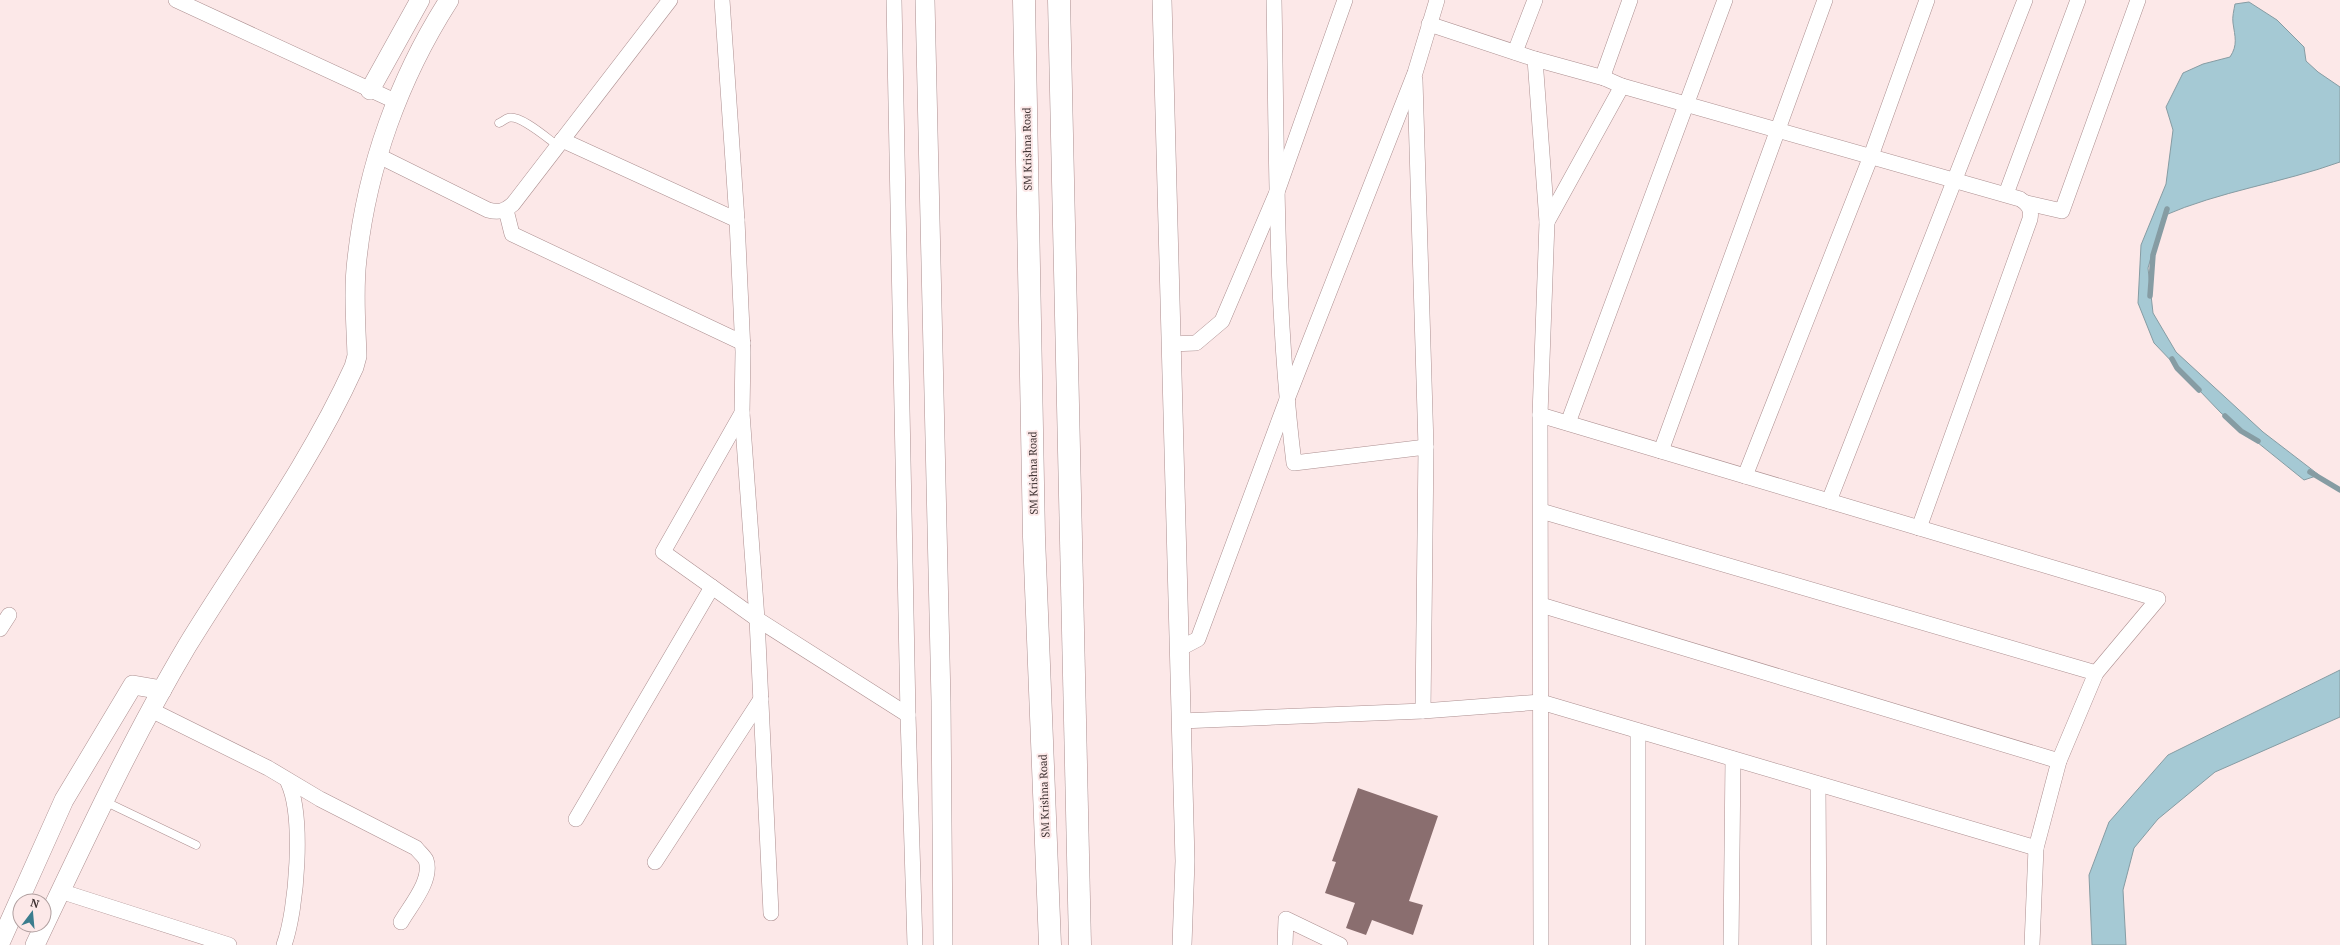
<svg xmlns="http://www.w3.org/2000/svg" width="2340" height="945" viewBox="0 0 2340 945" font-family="'PT Serif',serif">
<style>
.water{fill:#a5c9d4;stroke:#869ca3}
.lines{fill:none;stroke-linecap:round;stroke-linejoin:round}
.stream{stroke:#869ca3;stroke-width:5.5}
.building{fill:#8a6e6f}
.service-casing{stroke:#ac8f90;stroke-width:9}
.minor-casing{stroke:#ac8f90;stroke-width:16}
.tertiary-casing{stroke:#ac8f90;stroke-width:20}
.trunk-casing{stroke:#ac8f90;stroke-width:23}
.service{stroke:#fff;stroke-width:8}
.minor{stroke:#fff;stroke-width:15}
.tertiary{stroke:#fff;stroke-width:19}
.trunk{stroke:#fff;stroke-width:22}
.labels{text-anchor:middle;stroke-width:4;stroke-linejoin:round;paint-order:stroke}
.street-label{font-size:11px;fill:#3e3232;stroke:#fce8e8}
</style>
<rect width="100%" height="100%" fill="#fce8e8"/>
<!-- water -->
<g class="water">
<path d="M2249,2L2277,20L2304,47L2306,61L2318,72L2340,87V162C2282,183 2220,191 2163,216L2148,268L2153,313L2176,352L2263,432L2319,475L2304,480L2221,413L2154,343L2138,303L2141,245L2166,184L2173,130L2166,107L2183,73L2203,64L2230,57C2238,45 2235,37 2233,23C2232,17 2234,10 2235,4Z"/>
<path d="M2340,670V717L2215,772L2158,819L2134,848L2123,890L2126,945H2092L2089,875L2109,822L2168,755Z"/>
</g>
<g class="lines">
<!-- stream -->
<g class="stream">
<path d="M2150,296L2153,255L2167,209"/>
<path d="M2172,359L2177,368L2199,390"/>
<path d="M2225,416L2241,431L2258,441"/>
<path d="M2310,472L2340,490"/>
</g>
</g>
<!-- building -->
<path class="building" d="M1358,788L1438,816L1409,901L1423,905L1413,935L1372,920L1366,935L1346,928L1355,903L1325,893L1336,862L1332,861Z"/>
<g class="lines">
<!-- service casing -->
<g class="service-casing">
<g id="service">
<path d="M499,123C502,122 505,119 508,118C520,114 548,139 558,146"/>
<path d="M104,801L196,845"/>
</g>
</g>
<!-- minor casing -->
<g class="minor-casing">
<g id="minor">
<path d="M176,0L397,102"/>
<path d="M722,0L737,220L743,352L742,413L663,552L757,619L908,715"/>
<path d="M894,0L908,715L915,945"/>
<path d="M1274,0C1277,154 1275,310 1294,463L1426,447"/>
<path d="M1630,0L1605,70L1604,78L1622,86L2020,199C2028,204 2032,209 2030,219L1919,528"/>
<path d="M1429,24L1535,59L1604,78"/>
<path d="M1515,52L1535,0"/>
<path d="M1535,59L1547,222L1540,415L1541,945"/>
<path d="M1415,80L1426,447L1423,711"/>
<path d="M562,140L737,220"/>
<path d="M377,155L488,210C499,213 505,211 513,204L670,0"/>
<path d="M2006,194L2078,0"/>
<path d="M2027,203L2062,211L2138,0"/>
<path d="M506,210L512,234L743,343"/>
<path d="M1547,222L1622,86"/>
<path d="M1170,344L1196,343L1222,321L1277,192L1345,0"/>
<path d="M742,413L757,619L771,913"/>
<path d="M1540,415L2158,599L2096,673L2059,761L2036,848L2032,945"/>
<path d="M1568,423L1725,0"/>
<path d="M1661,451L1825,0"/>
<path d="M1745,476L1871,156L1927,0"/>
<path d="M1829,501L2025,0"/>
<path d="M1541,511L2096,673"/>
<path d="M1541,605L2059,761"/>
<path d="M0,629L9,615"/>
<path d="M1179,649L1198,639L1286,402L1415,73L1437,0"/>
<path d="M151,710L268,768L320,799L416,848C419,852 424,856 426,860C433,880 410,906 401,922"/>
<path d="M1181,721L1423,711L1541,702L2036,848"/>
<path d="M1638,731V945"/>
<path d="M1818,784L1819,945"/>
<path d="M576,819L712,587"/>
<path d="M655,862L761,699"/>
<path d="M60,891L229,945"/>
<path d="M284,945C297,909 304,816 288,782"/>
<path d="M1285,945L1286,919L1340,945"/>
<path d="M1731,945L1733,759"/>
</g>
</g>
<!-- tertiary casing -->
<g class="tertiary-casing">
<g id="tertiary">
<path d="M925,0L941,701L943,945"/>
<path d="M1162,0L1185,861L1182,945"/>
<path d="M370,90L420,0"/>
<path d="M0,943L64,800L133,685L162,690"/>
<path d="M35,945C83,844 130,742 187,646C244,553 309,466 354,367L357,356C356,324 353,291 357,259C367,167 399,78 449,0"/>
</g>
</g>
<!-- trunk casing -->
<g class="trunk-casing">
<g id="trunk">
<path d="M1024,0L1034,537L1050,945"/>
<path d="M1059,0L1080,945"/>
</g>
</g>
<!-- service -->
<use href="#service" class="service"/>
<!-- minor -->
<use href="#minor" class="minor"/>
<!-- tertiary -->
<use href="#tertiary" class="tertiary"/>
<!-- trunk -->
<use href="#trunk" class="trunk"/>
</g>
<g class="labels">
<!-- street labels -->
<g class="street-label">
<text transform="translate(1027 149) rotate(-91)" y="4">SM Krishna Road</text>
<text transform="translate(1033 473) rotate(-91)" y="4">SM Krishna Road</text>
<text transform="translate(1044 796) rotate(-92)" y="4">SM Krishna Road</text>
</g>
</g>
<!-- north arrow -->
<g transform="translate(32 913) rotate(16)"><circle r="19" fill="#fce8e8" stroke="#b09f9f"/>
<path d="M0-3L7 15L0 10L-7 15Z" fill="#3b7d8e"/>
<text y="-6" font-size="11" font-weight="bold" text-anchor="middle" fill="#3e3232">N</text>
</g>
</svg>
